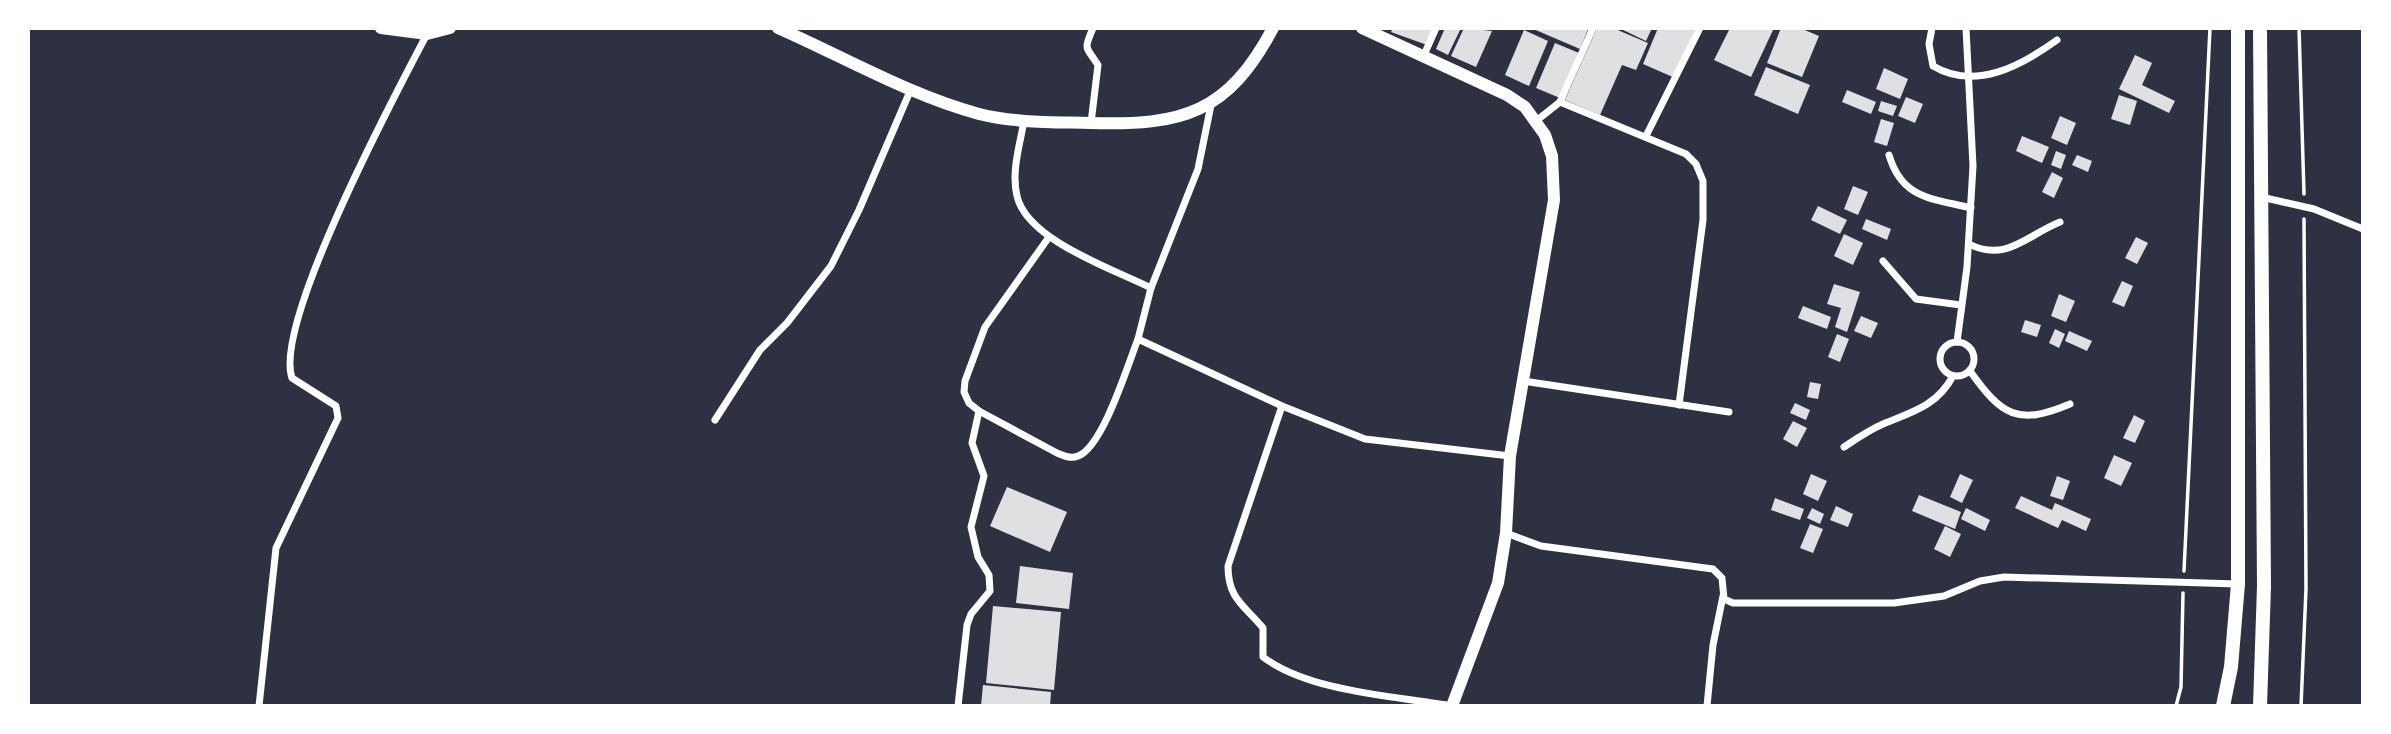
<svg xmlns="http://www.w3.org/2000/svg" width="2391" height="734" viewBox="0 0 2391 734" font-family="'Source Sans 3',sans-serif">
<style>
.building{fill:#e0e0e3}
.lines{fill:none;stroke-linecap:round;stroke-linejoin:round}
.path{stroke:#fff;stroke-width:3.5}
.minor{stroke:#fff;stroke-width:7}
.tertiary{stroke:#fff;stroke-width:12}
.secondary{stroke:#fff;stroke-width:14}
</style>
<rect width="100%" height="100%" fill="#2d3142"/>
<!-- building -->
<g class="building">
<path d="M1393,28H1435L1427,45L1391,32Z"/>
<path d="M1445,28H1461L1448,55L1436,49Z"/>
<path d="M1464,28L1492,31L1476,67L1451,56Z"/>
<path d="M1531,28H1586L1588,29L1580,49Z"/>
<path d="M1597,28H1613L1648,43L1636,70L1622,65L1600,115L1565,100Z"/>
<path d="M1619,28H1652L1646,41Z"/>
<path d="M1658,28H1696L1675,78L1643,64Z"/>
<path d="M1730,28H1774L1751,77L1714,60Z"/>
<path d="M1781,28H1800L1819,36L1802,77L1767,63Z"/>
<path d="M1524,30L1548,41L1529,86L1505,75Z"/>
<path d="M1555,43L1579,53L1560,98L1536,88Z"/>
<path d="M2135,55L2152,63L2142,85L2175,101L2169,113L2119,89Z"/>
<path d="M1766,67L1810,85L1798,114L1754,95Z"/>
<path d="M1884,68L1908,79L1900,99L1876,89Z"/>
<path d="M1847,90L1876,102L1871,114L1842,102Z"/>
<path d="M2119,95L2137,101L2130,125L2111,119Z"/>
<path d="M1906,97L1923,104L1915,123L1898,116Z"/>
<path d="M1881,101L1897,106L1893,116L1878,111Z"/>
<path d="M2060,116L2076,123L2067,145L2051,138Z"/>
<path d="M1881,119L1894,123L1887,146L1874,142Z"/>
<path d="M2022,136L2049,147L2042,163L2016,151Z"/>
<path d="M2056,151L2066,155L2061,169L2051,165Z"/>
<path d="M2077,155L2092,161L2088,172L2072,165Z"/>
<path d="M2052,172L2063,178L2054,198L2042,192Z"/>
<path d="M1853,186L1868,192L1858,215L1844,209Z"/>
<path d="M1818,206L1847,220L1840,234L1811,220Z"/>
<path d="M1866,219L1891,229L1887,240L1862,229Z"/>
<path d="M1844,234L1863,243L1853,265L1834,256Z"/>
<path d="M2136,237L2148,243L2137,264L2125,258Z"/>
<path d="M2122,281L2133,286L2124,307L2112,302Z"/>
<path d="M1834,284L1860,292L1847,332L1835,327L1841,308L1827,304Z"/>
<path d="M2059,294L2075,301L2066,322L2051,316Z"/>
<path d="M1803,306L1831,317L1827,329L1798,318Z"/>
<path d="M1861,316L1878,323L1871,338L1854,331Z"/>
<path d="M2025,320L2041,325L2037,337L2021,332Z"/>
<path d="M2055,329L2065,334L2059,348L2049,343Z"/>
<path d="M2069,331L2092,341L2087,351L2065,341Z"/>
<path d="M1837,334L1849,339L1840,362L1828,357Z"/>
<path d="M1810,382L1821,384L1818,399L1807,397Z"/>
<path d="M1795,403L1810,410L1806,420L1790,413Z"/>
<path d="M2134,415L2145,421L2135,443L2123,438Z"/>
<path d="M1793,421L1807,428L1797,447L1783,439Z"/>
<path d="M2114,455L2132,463L2121,486L2104,478Z"/>
<path d="M1811,474L1827,481L1818,501L1803,494Z"/>
<path d="M1960,474L1973,480L1962,503L1950,497Z"/>
<path d="M2057,476L2070,481L2063,500L2050,496Z"/>
<path d="M1007,487L1067,512L1050,552L990,526Z"/>
<path d="M1919,495L1961,512L1955,529L1912,511Z"/>
<path d="M2021,496L2052,510L2055,503L2091,519L2086,531L2062,520L2058,528L2015,508Z"/>
<path d="M1775,498L1804,509L1800,520L1771,510Z"/>
<path d="M1836,506L1853,514L1848,527L1830,520Z"/>
<path d="M1812,508L1824,514L1820,524L1807,518Z"/>
<path d="M1966,508L1990,520L1985,531L1961,519Z"/>
<path d="M1810,524L1823,529L1813,553L1800,548Z"/>
<path d="M1945,526L1961,534L1950,557L1934,549Z"/>
<path d="M1020,566L1073,573L1069,609L1016,603Z"/>
<path d="M993,606L1061,612L1054,690L986,683Z"/>
<path d="M983,685L1051,692L1050,706H981Z"/>
</g>
<g class="lines">
<!-- path -->
<g class="path">
<path d="M2299,28L2304,194"/>
<path d="M2184,571L2210,28"/>
<path d="M2176,706L2181,687L2183,593"/>
<path d="M2301,706L2306,589L2304,219"/>
</g>
<!-- minor -->
<g class="minor">
<path d="M1932,28L1929,44L1933,66C1975,91 2021,66 2057,40"/>
<path d="M1424,55L1436,28"/>
<path d="M1560,102L1686,154L1696,164L1703,181V220L1679,405"/>
<path d="M1024,121C1020,144 1011,172 1017,196C1027,240 1113,269 1151,288"/>
<path d="M1536,121L1560,102L1593,28"/>
<path d="M1091,123L1098,65C1086,46 1083,51 1093,28"/>
<path d="M1646,136L1700,28"/>
<path d="M1889,155C1902,199 1931,198 1971,208"/>
<path d="M2261,197L2314,209L2363,229"/>
<path d="M1049,237L985,327L965,381L964,392L969,403L979,411L1057,453C1064,456 1071,459 1078,456C1103,447 1128,364 1138,339L1282,406L1365,439L1510,456"/>
<path d="M1969,244C2006,263 2027,235 2060,222"/>
<path d="M1883,261L1916,299L1961,305"/>
<path d="M1138,339L1151,288L1198,169L1211,105"/>
<circle cx="1957" cy="359" r="17"/>
<path d="M1957,342L1967,267L1973,166L1966,28"/>
<path d="M1970,371C2002,416 2018,426 2070,404"/>
<path d="M1523,381L1729,412"/>
<path d="M1282,406L1228,566C1228,599 1244,605 1263,628V657C1310,692 1395,696 1452,706"/>
<path d="M715,420L760,350L787,323L831,266L859,210L911,89"/>
<path d="M1844,447C1856,439 1869,430 1883,424C1912,412 1937,406 1953,376"/>
<path d="M1506,533L1541,546L1713,569L1722,578L1724,599L1733,603H1894L1944,596L1980,581L2004,577L2238,584"/>
<path d="M259,706L276,548L338,418L336,406L292,378C273,323 396,93 427,34"/>
<path d="M958,706L967,625L971,614L990,591L989,575L978,557L971,527L984,476L972,443L979,411"/>
<path d="M1707,706L1713,645L1723,596"/>
</g>
<!-- tertiary -->
<g class="tertiary">
<path d="M381,28L427,34L450,28"/>
<path d="M778,28C844,57 909,95 979,114C1015,123 1053,122 1090,123C1183,126 1228,113 1273,28"/>
<path d="M1362,28L1507,95L1525,107L1545,135L1552,156L1554,200L1510,456L1506,533L1498,583L1452,706"/>
</g>
<!-- secondary -->
<g class="secondary">
<path d="M2260,28L2264,586L2260,706"/>
<path d="M2223,706L2231,667L2238,584V28"/>
</g>
</g>
<!-- border -->
<rect width="2391" height="734" fill="none" stroke="#ffffff" stroke-width="60"/>
</svg>
